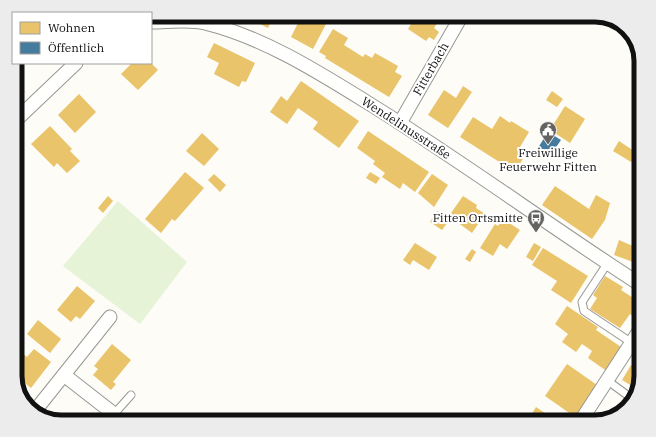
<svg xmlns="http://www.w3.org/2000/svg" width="656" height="437" viewBox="0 0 656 437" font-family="'IBM Plex Serif',serif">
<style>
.green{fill:#e7f3d7}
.homes{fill:#e9c46a}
.public{fill:#457b9d}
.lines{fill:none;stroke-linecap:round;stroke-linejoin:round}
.lane-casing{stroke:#979795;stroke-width:9}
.street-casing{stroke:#979795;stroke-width:15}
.lane{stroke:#fffffe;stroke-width:7}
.street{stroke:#fffffe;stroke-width:13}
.labels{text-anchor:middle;stroke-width:4;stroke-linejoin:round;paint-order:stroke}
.street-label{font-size:12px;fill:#111;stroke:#fff}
.poi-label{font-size:12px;fill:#111;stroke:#fff}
.rim{fill:none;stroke:#111;stroke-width:5}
</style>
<rect width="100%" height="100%" fill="#fdfcf7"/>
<!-- green -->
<path class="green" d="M118,201L187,262L140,324L63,266Z"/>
<!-- homes -->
<g class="homes">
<path d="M242,15H274L268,28Z"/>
<path d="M302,15H308L326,24L313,49L291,37Z"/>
<path d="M415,15L442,16L434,28L439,32L434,40L429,37L426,41L408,29L416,16Z"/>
<path d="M333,29L348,38L344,45L363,57L365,54L372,58L375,53L398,66L395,72L402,76L389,97L325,58L326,56L319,52Z"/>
<path d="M214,43L255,63L246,82L242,81L239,87L214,74L219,63L207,57Z"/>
<path d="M132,63H151L158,70L138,90L121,74Z"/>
<path d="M15,81L25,92L15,101Z"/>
<path d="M301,81L359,121L339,148L313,129L318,122L298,108L287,124L270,112L281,96L287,101Z"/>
<path d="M463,86L472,92L448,128L428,115L444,90L456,98Z"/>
<path d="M552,91L563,99L557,107L546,100Z"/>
<path d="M79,94L96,112L75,133L58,115Z"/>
<path d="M565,106L585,119L570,143L550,130Z"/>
<path d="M500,116L510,123L511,121L529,132L520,147L527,152L515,172L460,137L473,117L492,129Z"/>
<path d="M50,126L72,149L70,151L80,161L67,173L57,163L54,167L31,144Z"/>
<path d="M368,131L429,172L415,192L403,183L400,189L382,177L385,173L373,164L375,161L357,148Z"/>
<path d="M202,133L219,149L204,166L186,151Z"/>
<path d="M619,141L637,153L631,162L613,151Z"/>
<path d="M185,172L204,188L175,221L172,219L161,233L145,219Z"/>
<path d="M370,172L380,178L376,184L366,178Z"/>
<path d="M214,174L226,185L220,192L208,180Z"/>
<path d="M432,174L448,185L434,207L418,193Z"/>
<path d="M555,186L589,209L596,195L610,203L605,220L592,239L542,205Z"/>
<path d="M108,196L113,201L103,213L98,208Z"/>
<path d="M463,196L477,205L476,208L485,214L472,233L449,216Z"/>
<path d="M437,211L450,219L442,230L430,222Z"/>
<path d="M503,219L520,230L507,249L500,244L493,256L480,248L495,224L498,226Z"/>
<path d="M641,225V265L614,255L619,240L633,246Z"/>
<path d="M415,243L437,257L429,270L413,260L410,265L403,260Z"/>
<path d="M534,243L541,247L533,261L526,257Z"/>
<path d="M543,248L588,276L571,303L551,290L557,281L532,265Z"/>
<path d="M472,249L476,252L470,262L465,259Z"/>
<path d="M605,276L623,287L621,290L641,303V317L639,320L630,314L620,328L590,309L597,298L593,295Z"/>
<path d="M77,286L95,301L80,319L76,316L71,322L57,310Z"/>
<path d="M567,306L598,327L596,330L624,349L608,372L588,358L592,351L585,346L582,344L576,352L562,342L568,334L555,324Z"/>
<path d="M38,320L61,339L50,353L27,334Z"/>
<path d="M112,344L131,360L113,382L116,384L111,390L93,375L98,369L94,366Z"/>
<path d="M34,349L51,362L31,388L15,375V353L18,350L27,357Z"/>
<path d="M567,364L597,385L575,417L545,396Z"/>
<path d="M631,365L641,371L637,389L622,380Z"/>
<path d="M536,407L558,422H536L530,417Z"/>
</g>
<!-- public -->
<path class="public" d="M548,132L561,140L548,159L536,151Z"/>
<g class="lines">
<!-- lane casing -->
<g class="lane-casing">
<g id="lane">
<path d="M607,264L582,302L584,311L632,343"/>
<path d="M608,381L634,400"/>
<path d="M107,422L131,395"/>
</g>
</g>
<!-- street casing -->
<g class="street-casing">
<g id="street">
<path d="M151,22C168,22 189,19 205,23C262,37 315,70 365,101C459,159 548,225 641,285"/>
<path d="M15,121L76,63"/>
<path d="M400,123L462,15"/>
<path d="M64,375L114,414"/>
<path d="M34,412L110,317"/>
<path d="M580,422L641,328"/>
</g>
</g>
<!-- lane -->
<use href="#lane" class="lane"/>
<!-- street -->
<use href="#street" class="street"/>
</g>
<!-- icons -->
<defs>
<g id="civic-pin" transform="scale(0.9)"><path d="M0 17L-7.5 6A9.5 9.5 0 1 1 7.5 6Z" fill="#646362" stroke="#fff"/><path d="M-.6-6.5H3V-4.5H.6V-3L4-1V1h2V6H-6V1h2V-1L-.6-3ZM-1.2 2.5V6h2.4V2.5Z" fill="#fff"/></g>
<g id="bus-pin" transform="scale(0.9)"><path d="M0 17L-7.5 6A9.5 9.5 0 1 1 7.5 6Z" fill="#646362" stroke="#fff"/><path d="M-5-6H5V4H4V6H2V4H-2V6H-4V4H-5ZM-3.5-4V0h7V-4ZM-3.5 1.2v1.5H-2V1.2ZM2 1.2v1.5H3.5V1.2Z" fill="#fff"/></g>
</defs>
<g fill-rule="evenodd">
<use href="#civic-pin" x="548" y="130"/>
<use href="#bus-pin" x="536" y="218"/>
</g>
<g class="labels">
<!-- street labels -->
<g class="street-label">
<text transform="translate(431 69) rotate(-60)" y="4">Fitterbach</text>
<text transform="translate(406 128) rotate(33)" y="4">Wendelinusstraße</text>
</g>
<!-- poi labels -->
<g class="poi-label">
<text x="548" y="157">Freiwillige<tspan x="548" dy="14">Feuerwehr Fitten</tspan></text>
<text x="523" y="222" text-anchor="end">Fitten Ortsmitte</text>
</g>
</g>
<!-- crop -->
<path d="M0 0H656V437H0ZM61 22H595A39 39 0 0 1 634 61V376A39 39 0 0 1 595 415H61A39 39 0 0 1 22 376V61A39 39 0 0 1 61 22Z" fill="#ececec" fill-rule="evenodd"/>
<path class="rim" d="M61 22H595A39 39 0 0 1 634 61V376A39 39 0 0 1 595 415H61A39 39 0 0 1 22 376V61A39 39 0 0 1 61 22Z"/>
<!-- legend -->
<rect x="12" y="12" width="140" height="52" fill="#ffffff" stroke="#a0a0a0"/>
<rect x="20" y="22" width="20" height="12" fill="#e9c46a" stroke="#a0a0a0"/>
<text x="48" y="32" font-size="12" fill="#111111">Wohnen</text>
<rect x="20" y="42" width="20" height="12" fill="#457b9d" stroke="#a0a0a0"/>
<text x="48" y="52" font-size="12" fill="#111111">Öffentlich</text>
</svg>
